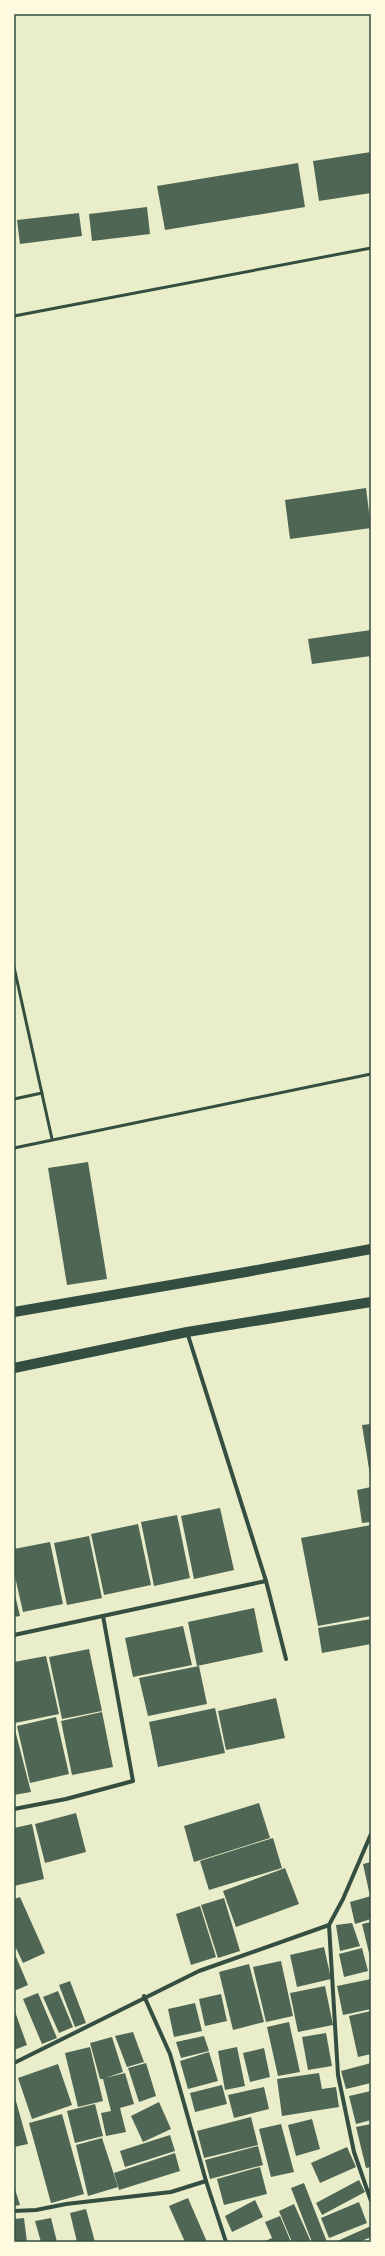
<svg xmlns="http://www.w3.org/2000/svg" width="385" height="2256" viewBox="0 0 385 2256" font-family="'Source Serif 4',serif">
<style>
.building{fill:#4f6655}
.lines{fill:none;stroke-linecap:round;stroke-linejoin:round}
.service{stroke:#344e41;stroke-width:3}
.minor{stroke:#344e41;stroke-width:4}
.primary{stroke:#344e41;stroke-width:10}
.neatline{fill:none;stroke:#344e41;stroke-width:1.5}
</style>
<rect width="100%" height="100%" fill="#e9edc9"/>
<!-- building -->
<g class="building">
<path d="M371,152V193L319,201L313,161Z"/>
<path d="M298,163L305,207L165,230L157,186Z"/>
<path d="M147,207L150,234L92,241L89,214Z"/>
<path d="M79,213L82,236L20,244L17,220Z"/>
<path d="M366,488L371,528L290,539L285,500Z"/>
<path d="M371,630V656L312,664L308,639Z"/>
<path d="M88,1162L107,1279L67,1285L48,1168Z"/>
<path d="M371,1424V1475H370L362,1425Z"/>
<path d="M371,1487V1522L362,1523L357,1490Z"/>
<path d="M220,1508L234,1570L194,1579L181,1516Z"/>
<path d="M177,1515L190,1578L154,1586L141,1522Z"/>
<path d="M138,1524L151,1585L104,1595L91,1534Z"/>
<path d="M371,1525V1616L318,1626L301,1538Z"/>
<path d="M89,1536L102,1598L67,1605L54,1543Z"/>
<path d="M50,1542L63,1604L23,1612L14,1572V1549Z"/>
<path d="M14,1591L20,1616L14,1617Z"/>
<path d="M254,1608L263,1652L197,1666L188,1622Z"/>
<path d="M371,1619V1644L322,1653L318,1628Z"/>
<path d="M183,1626L192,1665L133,1677L125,1638Z"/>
<path d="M89,1649L102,1711L62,1719L49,1657Z"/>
<path d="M46,1656L59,1714L15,1723L14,1662Z"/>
<path d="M199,1666L207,1704L148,1716L139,1678Z"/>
<path d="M276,1698L285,1738L226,1750L218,1711Z"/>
<path d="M215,1708L225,1753L158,1767L149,1722Z"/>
<path d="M102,1712L113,1767L72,1775L61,1721Z"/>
<path d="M56,1717L69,1774L30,1783L17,1726Z"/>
<path d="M14,1726L31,1792L14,1795Z"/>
<path d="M259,1803L270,1838L194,1862L184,1826Z"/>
<path d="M76,1813L86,1852L45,1863L35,1824Z"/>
<path d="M32,1824L44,1879L14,1886V1828Z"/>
<path d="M273,1838L282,1868L209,1890L200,1861Z"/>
<path d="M371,1862V1896H370L363,1864Z"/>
<path d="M285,1868L299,1904L236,1927L223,1891Z"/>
<path d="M371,1896V1919L355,1924L350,1902Z"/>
<path d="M20,1897L45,1953L23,1963L14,1944V1899Z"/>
<path d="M224,1898L240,1951L218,1958L201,1905Z"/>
<path d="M200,1906L216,1957L191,1965L176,1914Z"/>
<path d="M371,1922V1957H370L362,1924Z"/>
<path d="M352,1923L360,1946L340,1951L336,1925Z"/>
<path d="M324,1947L331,1979L297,1987L290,1955Z"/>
<path d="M362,1948L368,1971L344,1977L339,1954Z"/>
<path d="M14,1952L28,1985L14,1991Z"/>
<path d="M281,1961L293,2016L266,2022L253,1967Z"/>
<path d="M249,1964L264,2022L233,2030L219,1972Z"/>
<path d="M371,1979V2009L343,2015L337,1986Z"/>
<path d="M70,1981L86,2023L75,2027L59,1985Z"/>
<path d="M325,1986L333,2025L298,2032L290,1993Z"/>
<path d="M58,1991L73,2027L59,2033L43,1997Z"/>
<path d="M38,1993L57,2038L42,2044L23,1999Z"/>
<path d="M221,1994L227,2021L205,2026L199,1999Z"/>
<path d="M195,2003L202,2031L174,2037L168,2009Z"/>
<path d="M14,2009L27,2045L14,2050Z"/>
<path d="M371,2011V2054L358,2057L349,2016Z"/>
<path d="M289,2022L300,2072L278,2076L267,2027Z"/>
<path d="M133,2032L144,2062L127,2067L115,2036Z"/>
<path d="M326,2033L332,2066L308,2070L302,2037Z"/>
<path d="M204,2036L209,2051L181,2058L176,2042Z"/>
<path d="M112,2037L123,2072L105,2078L125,2073L134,2104L120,2108L126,2132L106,2136L101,2113L111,2111L103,2079H100L90,2043Z"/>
<path d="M90,2047L103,2101L78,2107L65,2053Z"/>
<path d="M237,2047L245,2086L225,2090L218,2051Z"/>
<path d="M264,2048L270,2077L250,2082L243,2053Z"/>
<path d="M209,2052L218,2081L188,2089L180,2061Z"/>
<path d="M146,2063L156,2096L139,2102L128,2068Z"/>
<path d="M371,2063V2083L346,2089L341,2071Z"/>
<path d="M58,2064L72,2105L32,2119L18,2078Z"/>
<path d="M319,2073L322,2089L336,2087L339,2107L282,2116L277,2079Z"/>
<path d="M222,2085L227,2104L195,2112L190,2093Z"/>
<path d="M264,2087L269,2109L234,2118L228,2095Z"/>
<path d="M371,2091V2120L356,2124L349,2096Z"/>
<path d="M14,2094L28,2144L14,2147Z"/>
<path d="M159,2102L171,2129L143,2142L131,2116Z"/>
<path d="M95,2104L103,2136L75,2143L67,2111Z"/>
<path d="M62,2114L84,2194L51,2203L29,2123Z"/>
<path d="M251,2117L258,2145L204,2158L197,2131Z"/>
<path d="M312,2119L320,2149L296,2156L288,2125Z"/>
<path d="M281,2124L294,2172L271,2177L259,2129Z"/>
<path d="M371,2124V2167L366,2168L356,2127Z"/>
<path d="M170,2135L175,2151L125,2167L120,2151Z"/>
<path d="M102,2138L118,2187L88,2196L76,2145Z"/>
<path d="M258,2146L263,2165L210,2179L205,2160Z"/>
<path d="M347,2147L356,2167L320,2183L311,2163Z"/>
<path d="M175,2153L180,2171L119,2190L114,2173Z"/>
<path d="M260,2167L267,2194L224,2205L217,2179Z"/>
<path d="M359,2180L365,2192L322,2215L316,2203Z"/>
<path d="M304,2183L327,2242H312L291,2188Z"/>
<path d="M14,2186L20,2205L14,2206Z"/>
<path d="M188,2198L207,2242H185L169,2206Z"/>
<path d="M255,2200L263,2217L232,2232L225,2216Z"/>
<path d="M359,2202L367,2223L329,2238L321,2218Z"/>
<path d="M294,2204L311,2242H292L279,2211Z"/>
<path d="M86,2209L95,2242H77L70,2213Z"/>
<path d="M280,2216L291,2242H263L272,2238L265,2222Z"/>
<path d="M24,2218L27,2242H14V2219Z"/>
<path d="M51,2218L57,2242H41L35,2221Z"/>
<path d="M371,2226V2237L359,2242H335Z"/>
</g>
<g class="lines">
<!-- service -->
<g class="service">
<path d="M14,316L371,248"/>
<path d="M14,967L52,1139"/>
<path d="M14,1099L42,1093"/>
<path d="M14,1148L371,1074"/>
</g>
<!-- minor -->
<g class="minor">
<path d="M187,1332L266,1581L286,1659"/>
<path d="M14,1635L266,1581"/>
<path d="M14,1809L66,1799L133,1781L103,1616"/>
<path d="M329,1925L338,2075L354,2152L371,2201"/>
<path d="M14,2063L199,1971L329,1925L343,1899L371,1834"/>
<path d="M206,2181L226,2242"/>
<path d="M14,2211L36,2210L66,2204L171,2192L206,2181L170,2054L144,1996"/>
</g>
<!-- primary -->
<g class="primary">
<path d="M14,1312L246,1272L371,1249"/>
<path d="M14,1368L187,1332L371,1302"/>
</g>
</g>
<!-- border -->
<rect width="385" height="2256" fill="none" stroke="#fefae0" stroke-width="30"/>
<rect x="15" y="15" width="355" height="2226" class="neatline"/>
</svg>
